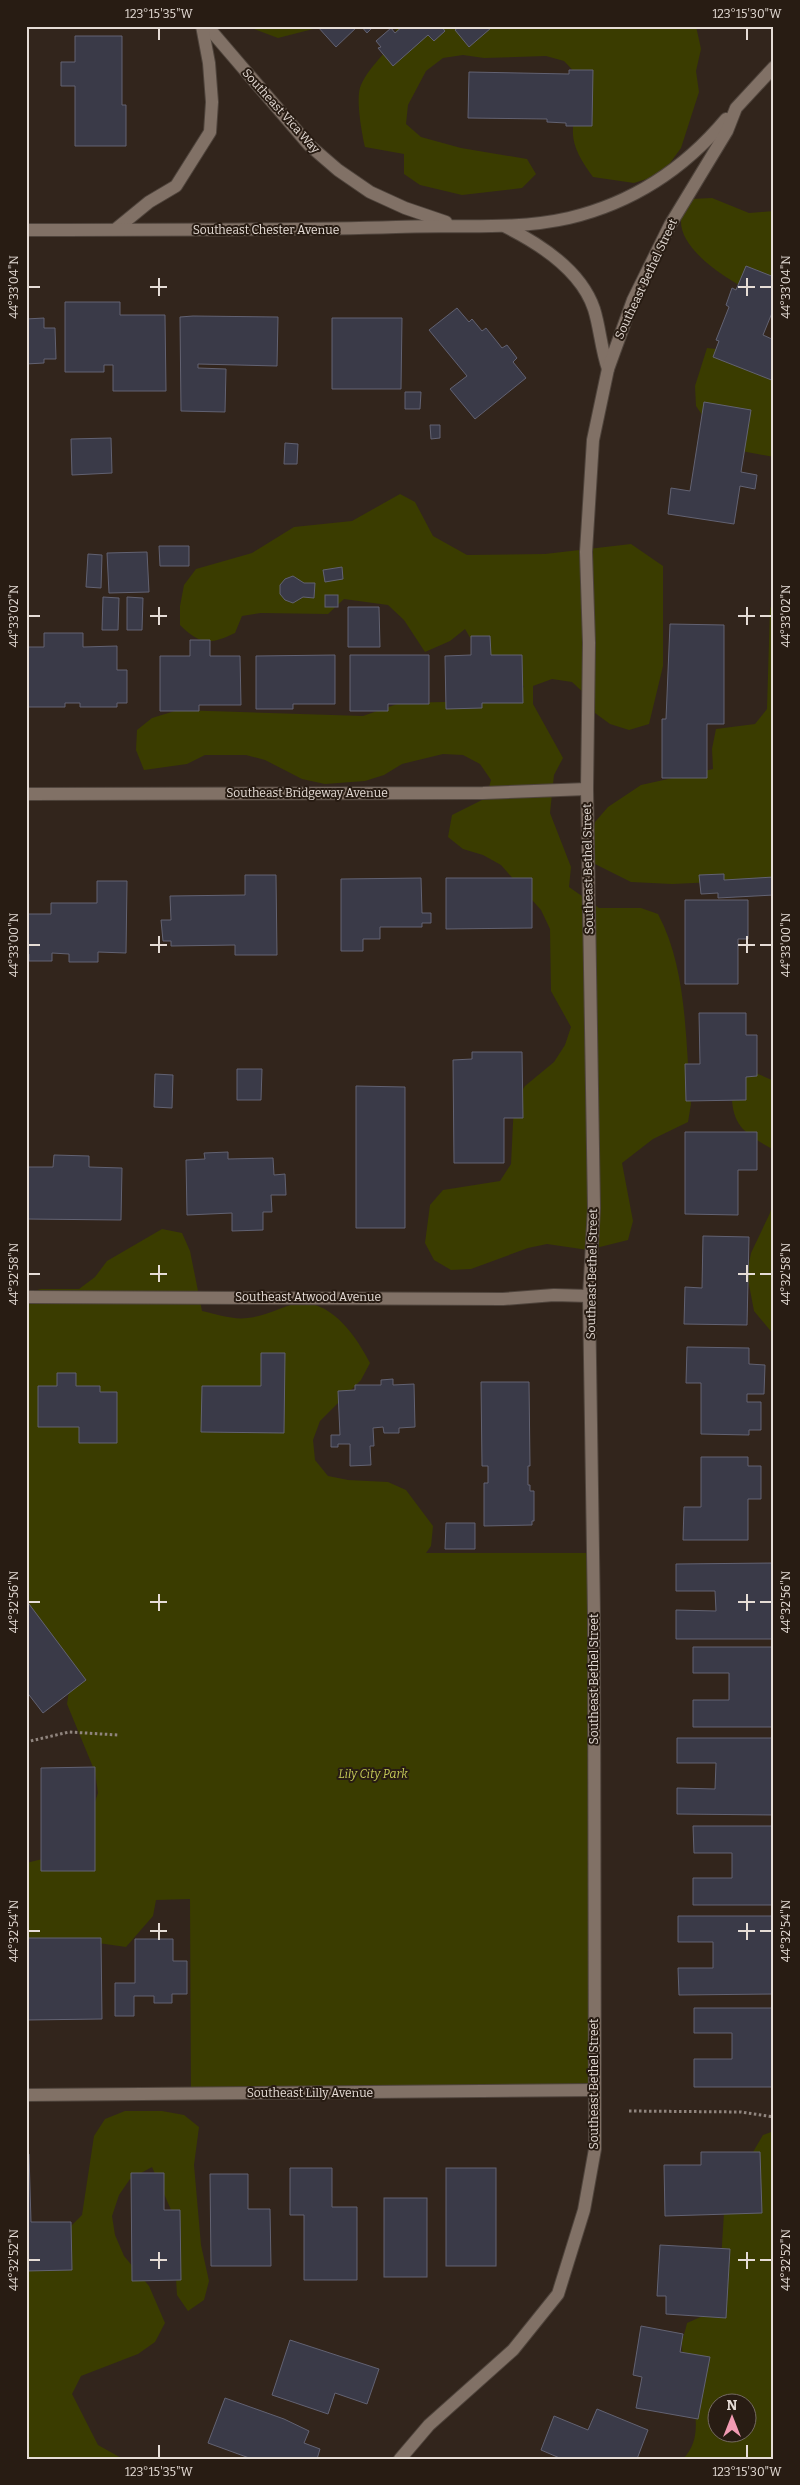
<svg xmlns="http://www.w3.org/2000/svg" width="800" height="2485" viewBox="0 0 800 2485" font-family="Bitter,serif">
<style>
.green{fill:#3a3c00;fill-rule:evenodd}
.building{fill:#3a3a48;stroke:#626272}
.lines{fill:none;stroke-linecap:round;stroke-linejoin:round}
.minor-casing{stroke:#4f443c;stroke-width:14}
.path{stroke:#90857e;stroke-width:3;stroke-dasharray:2.5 2.5;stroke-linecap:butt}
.minor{stroke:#817166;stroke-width:12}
.ticks{fill:none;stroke:#e5dcd6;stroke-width:2}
.labels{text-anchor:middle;stroke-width:4;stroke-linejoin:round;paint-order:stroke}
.street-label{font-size:12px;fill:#e5dcd6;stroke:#281c13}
.park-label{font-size:12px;font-style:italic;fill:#c3c856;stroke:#281c13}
.neatline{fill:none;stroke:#e5dcd6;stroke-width:2}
.ticks-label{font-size:12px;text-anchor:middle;fill:#e5dcd6}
</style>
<rect width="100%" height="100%" fill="#32251c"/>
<!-- green -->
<g class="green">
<path d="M246,26H317V28L278,38Z"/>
<path d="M397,26H696L701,49L696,71L699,92L681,148L670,163L653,177L634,183L593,177C564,138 571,126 585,83L564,61L546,56L484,58L463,55L443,58L426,71L408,105L406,124L421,137L461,148L527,159L536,174L522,188L462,195L420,185L404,174V154L365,147C362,134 355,97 361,85C370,64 393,50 397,26Z"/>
<path d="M712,198L749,213L774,211V301C746,292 679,255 681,220C682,214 688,205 691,199Z"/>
<path d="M707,348L774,355V457L736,450L719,440L696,406L695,386Z"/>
<path d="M400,494L415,502L433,536L467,555L545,554L631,544L663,566V666L649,724L629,730L610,724L595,713L586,695L572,682L552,679L533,686V704L563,758L554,775L550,813L571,867L569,887L599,908H641L658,914C688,970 685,1042 691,1104L688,1122L653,1139L622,1163L633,1221L628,1240L588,1250L547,1244L528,1248L471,1269L451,1270L434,1260L425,1243L430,1205L443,1190L500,1181L511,1164L514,1103L525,1086L554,1062L565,1045L571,1027L551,991L550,929L541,910L501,865L483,855L463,849L448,837L452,815L486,798L491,780L480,764L463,755L443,754L402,764L384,775L365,781L325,784L302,779L265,760L246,755H205L187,764L144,770L136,750L137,730L152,718L178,710L363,716L400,703L488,701L524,687L514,671L475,646L465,629L450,641L425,652L404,620L388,605L344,599L328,614L261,613L242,616L235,633C210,645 200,645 180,625V606L184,585L196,569L252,553L294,527L352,521Z"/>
<path d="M774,604V889L737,881L672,884L631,882L591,862V842L595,822L608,807L641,785L713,769L712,749L716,729L755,724L767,709L770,608Z"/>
<path d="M749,1070L774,1081V1150C738,1130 730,1123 732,1080Z"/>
<path d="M774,1198V1335L754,1311L747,1274L751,1253L770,1213Z"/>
<path d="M162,1229L182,1233L190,1251L202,1311C216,1314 233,1320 247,1318C266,1317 288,1303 302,1303C334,1303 357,1338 370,1363L361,1380L320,1421L313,1440L315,1460L328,1476L348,1480L388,1482L406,1490L433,1526L431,1546L426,1553H593L594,2090L191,2094L190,1899L156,1900L153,1916L126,1947L70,1939L26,1945V1863L55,1856L92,1811L98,1793L95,1772L67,1704L70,1684L26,1623V1293L41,1289H79L95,1277L107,1261Z"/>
<path d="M125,2111H162L184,2115L199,2127L194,2165L201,2245L209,2281L204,2300L188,2311L177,2295L172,2212L152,2167L130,2179L119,2195L112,2216L115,2235L124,2256L149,2286L165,2323L155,2342L138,2354L81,2376L72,2394L98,2445L123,2459H26V2240L67,2230L82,2215L94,2136L105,2119Z"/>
<path d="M774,2131V2454L769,2459H683C713,2429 681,2378 682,2342C683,2336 686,2329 687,2323L705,2315L720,2277L726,2180L735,2161L753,2152L763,2135ZM718,2402H748V2432H718Z"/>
</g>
<!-- building -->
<g class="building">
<path d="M317,26H358L336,47Z"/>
<path d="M361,26H374L367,33Z"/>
<path d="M403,26H441L445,31L434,41L428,35L393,66L378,48L381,47L376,41L391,28L395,33Z"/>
<path d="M460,26H489L491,28L469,47L455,30Z"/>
<path d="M75,36H122V105H126V146H75V86H61V62H75Z"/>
<path d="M569,70H593L592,126H566V123L547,122V119L468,118L469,72L569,74Z"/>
<path d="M746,266L774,277V308L763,335L774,340V381L713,357L719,341L716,340L729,307L726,305L732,288L736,290Z"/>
<path d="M65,302H120V315H165L166,391H113V365H104V372H65Z"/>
<path d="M457,308L469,322L472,319L482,331L486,328L502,348L507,345L517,358L513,362L526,378L475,419L450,389L467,376L429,330Z"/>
<path d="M193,316L278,317L277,366L198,364V368L226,369L225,412L181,411L180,317Z"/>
<path d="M44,318V328H55L56,359H44V363L26,364V319Z"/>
<path d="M332,318H402L401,389H332Z"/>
<path d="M405,392H421L420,409H405Z"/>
<path d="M704,402L751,410L741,472L757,475L755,489L740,486L734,524L668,514L671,488L690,491Z"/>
<path d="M430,425H440V438L431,439Z"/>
<path d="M111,438L112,473L72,475L71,439Z"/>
<path d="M285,443L298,444L297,464H284Z"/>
<path d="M159,546H189V566H160Z"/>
<path d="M147,552L149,592L109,593L107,553Z"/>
<path d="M88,554L102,555L101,588L86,587Z"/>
<path d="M342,567L343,579L325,582L323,570Z"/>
<path d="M293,576L304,583H315L314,598L303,597L293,603L285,600L280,594V585L285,579Z"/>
<rect x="325" y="595" width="13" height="12"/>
<path d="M103,597L119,598L118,630H102Z"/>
<path d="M127,597L143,598L142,630H127Z"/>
<path d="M348,607H379L380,647H348Z"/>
<path d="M670,624L724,625V724H707V778H662V719H666Z"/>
<path d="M44,633H83V647L117,646V670H127V703H117V707H80V703H65V707H27L26,647H44Z"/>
<path d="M471,636H490L491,655H522L523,703H482V708L446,709L445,656L471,655Z"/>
<path d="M190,640H210V656H240L241,705H199V711H160V656H190Z"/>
<path d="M335,655V704H293V709H256V656Z"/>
<path d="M350,655H429V704H388V711H350Z"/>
<path d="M724,874V880L774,877V895L718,898V893L701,894L699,875Z"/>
<path d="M245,875H276L277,955H235V945L171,946V941H163L161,920H171L170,896L245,895Z"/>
<path d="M421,878L422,913H431V923H422V927H380V939H363V951H341V879Z"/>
<path d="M446,878H532V928L446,929Z"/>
<path d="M97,881H127L126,953L98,952V962H69V954L52,953V961H29V954H26V914H51V903H97Z"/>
<path d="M685,900H748V939H738V984H685Z"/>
<path d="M699,1013H746V1035H757V1076L746,1077V1100L686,1101L685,1064H700Z"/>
<path d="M472,1052H522L523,1118H504V1163H454L453,1060L472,1059Z"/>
<path d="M237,1069H262L261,1100H237Z"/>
<path d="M155,1074L173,1075L172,1108L154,1107Z"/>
<path d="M356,1086L405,1087V1228H356Z"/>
<path d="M685,1132H757V1170H738V1215L685,1214Z"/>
<path d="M228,1152V1159L273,1158L274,1175L285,1174L286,1195H271L272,1212H263V1230L232,1231V1213L187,1215L186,1160L205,1159L204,1153Z"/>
<path d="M54,1155L89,1156V1167L122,1168L121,1220L26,1219V1167H53Z"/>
<path d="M703,1236L749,1237L747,1325L684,1324L685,1287L702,1288Z"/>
<path d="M687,1347L749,1348V1364L765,1365L764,1394H747V1402H761V1430H749V1435L701,1434V1383H686Z"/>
<path d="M261,1353H285L284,1433L201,1432L202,1386H261Z"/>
<path d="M57,1373H76V1386H100V1392H117V1443H79V1427H38V1386H57Z"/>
<path d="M393,1379V1385L414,1384L415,1427L399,1428V1433H384L383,1427L373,1428L374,1446H370L371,1465L350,1466V1444H338V1447H331V1435H340L338,1391L355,1390V1385H381V1380Z"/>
<path d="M481,1382H529L530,1466H528V1485H530V1491H534V1521H532V1525L484,1526V1483H488V1466H482Z"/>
<path d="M701,1457H748V1466H761V1499H748V1540H683L684,1507H701Z"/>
<path d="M446,1523H475V1549H445Z"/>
<path d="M774,1563V1639H676V1610L716,1611L715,1591H676V1564Z"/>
<path d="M26,1600L86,1680L43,1713L26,1691Z"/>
<path d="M693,1647H774V1727H693V1700H729V1673H693Z"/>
<path d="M677,1738H774V1815L677,1814V1788L715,1789L716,1763H677Z"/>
<path d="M95,1767V1871H41V1768Z"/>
<path d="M693,1826H774V1905H693V1878H732V1853H694Z"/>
<path d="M678,1916H774V1994L679,1995L678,1968H713V1942H678Z"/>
<path d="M26,1938H101L102,2019L26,2020Z"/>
<path d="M135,1939H173V1961H187V1994H172V2003H154V1996H134V2016H115V1983H135Z"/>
<path d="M694,2008H774V2087H694V2059H732V2033H694Z"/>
<path d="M701,2152H760L762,2213L665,2216L664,2165H701Z"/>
<path d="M26,2154H29L31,2222H71L72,2270L26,2271Z"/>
<path d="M290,2168H332V2207H357V2280H304V2215H290Z"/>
<rect x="446" y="2168" width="50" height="98"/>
<path d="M131,2173H164V2210H180L181,2280L132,2281Z"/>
<path d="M210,2174H248V2209H270L271,2266H211Z"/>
<rect x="384" y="2198" width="43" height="79"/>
<path d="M660,2245L730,2249L726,2318L666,2314V2296H657Z"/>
<path d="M641,2326L683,2334L680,2352L710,2357L698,2419L636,2408L642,2377L633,2375Z"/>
<path d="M290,2340L379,2369L367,2404L335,2393L328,2414L272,2395Z"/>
<path d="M225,2398L284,2419L309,2431L304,2443L320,2449L317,2459H252L208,2443Z"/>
<path d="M597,2409L648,2430L637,2459H562L541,2450L554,2416L588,2430Z"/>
</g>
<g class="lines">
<!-- minor casing -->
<g class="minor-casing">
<g id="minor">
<path d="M207,26L309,145L338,170L370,192L405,208L446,222"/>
<path d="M506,227C540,244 581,270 594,309C600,328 601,349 608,369"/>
<path d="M116,229L149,202L176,186L210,132L212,102L209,63L202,26"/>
<path d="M26,230C150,229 273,231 396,227C454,224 512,231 569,218C632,203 685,168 726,119"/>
<path d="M26,794L483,793L587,789"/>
<path d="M26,1297L503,1299L554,1295L589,1296"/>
<path d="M26,2095L594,2090"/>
<path d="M400,2459L429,2425L513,2350L558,2294L584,2210L595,2149L594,1615L589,1296L594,1208L587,789L589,643L586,552L593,440L608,369L633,300L670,225L727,131L736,108L774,67"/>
</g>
</g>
<!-- path -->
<g class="path">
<path d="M26,1742L69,1732L118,1735"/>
<path d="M629,2111L741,2112L774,2117"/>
</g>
<!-- minor -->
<use href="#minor" class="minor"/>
</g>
<!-- ticks -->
<path class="ticks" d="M159,28V40M747,28V40M159,278V296M747,278V296M28,287H40M150,287H167M738,287H755M760,287H772M159,607V625M747,607V625M28,616H40M150,616H167M738,616H755M760,616H772M159,936V953M747,936V953M28,945H40M150,945H167M738,945H755M760,945H772M159,1265V1282M747,1265V1282M28,1274H40M150,1274H167M738,1274H755M760,1274H772M159,1594V1611M747,1594V1611M28,1602H40M150,1602H167M738,1602H755M760,1602H772M159,1923V1940M747,1923V1940M28,1931H40M150,1931H167M738,1931H755M760,1931H772M159,2252V2269M747,2252V2269M28,2260H40M150,2260H167M738,2260H755M760,2260H772M159,2445V2458M747,2445V2458"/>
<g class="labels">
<!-- street labels -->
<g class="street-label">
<text transform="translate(281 111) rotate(48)" y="4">Southeast Vica Way</text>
<text x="266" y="234">Southeast Chester Avenue</text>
<text transform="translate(646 279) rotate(-65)" y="4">Southeast Bethel Street</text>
<text x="307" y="797">Southeast Bridgeway Avenue</text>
<text transform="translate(588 869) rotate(-91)" y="4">Southeast Bethel Street</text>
<text transform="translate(592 1274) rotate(-89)" y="4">Southeast Bethel Street</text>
<text x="308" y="1301">Southeast Atwood Avenue</text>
<text transform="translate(594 1679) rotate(-90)" y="4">Southeast Bethel Street</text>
<text transform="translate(594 2084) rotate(-90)" y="4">Southeast Bethel Street</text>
<text x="310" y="2097">Southeast Lilly Avenue</text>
</g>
<!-- park labels -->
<g class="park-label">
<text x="373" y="1778">Lily City Park</text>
</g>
</g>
<!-- border -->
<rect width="800" height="2485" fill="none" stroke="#281c13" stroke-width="55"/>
<!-- north arrow -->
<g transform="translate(732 2418)"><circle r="24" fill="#281c13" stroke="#746961"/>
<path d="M0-4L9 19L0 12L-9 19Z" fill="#f19ab2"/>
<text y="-8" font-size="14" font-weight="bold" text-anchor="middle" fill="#e5dcd6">N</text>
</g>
<rect x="28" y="28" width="744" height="2430" class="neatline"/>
<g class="ticks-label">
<text x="159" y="18">123°15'35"W</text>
<text x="747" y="18">123°15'30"W</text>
<text transform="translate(14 287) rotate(-90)" y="4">44°33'04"N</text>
<text transform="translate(786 287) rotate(-90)" y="4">44°33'04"N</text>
<text transform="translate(14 616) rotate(-90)" y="4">44°33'02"N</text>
<text transform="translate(786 616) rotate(-90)" y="4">44°33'02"N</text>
<text transform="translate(14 945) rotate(-90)" y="4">44°33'00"N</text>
<text transform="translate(786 945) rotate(-90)" y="4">44°33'00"N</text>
<text transform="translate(14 1274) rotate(-90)" y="4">44°32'58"N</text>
<text transform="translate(786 1274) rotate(-90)" y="4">44°32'58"N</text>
<text transform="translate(14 1602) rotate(-90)" y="4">44°32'56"N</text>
<text transform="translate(786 1602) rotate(-90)" y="4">44°32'56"N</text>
<text transform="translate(14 1931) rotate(-90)" y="4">44°32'54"N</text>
<text transform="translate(786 1931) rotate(-90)" y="4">44°32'54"N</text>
<text transform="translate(14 2260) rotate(-90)" y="4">44°32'52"N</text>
<text transform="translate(786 2260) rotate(-90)" y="4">44°32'52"N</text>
<text x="159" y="2476">123°15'35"W</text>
<text x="747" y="2476">123°15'30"W</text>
</g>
</svg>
